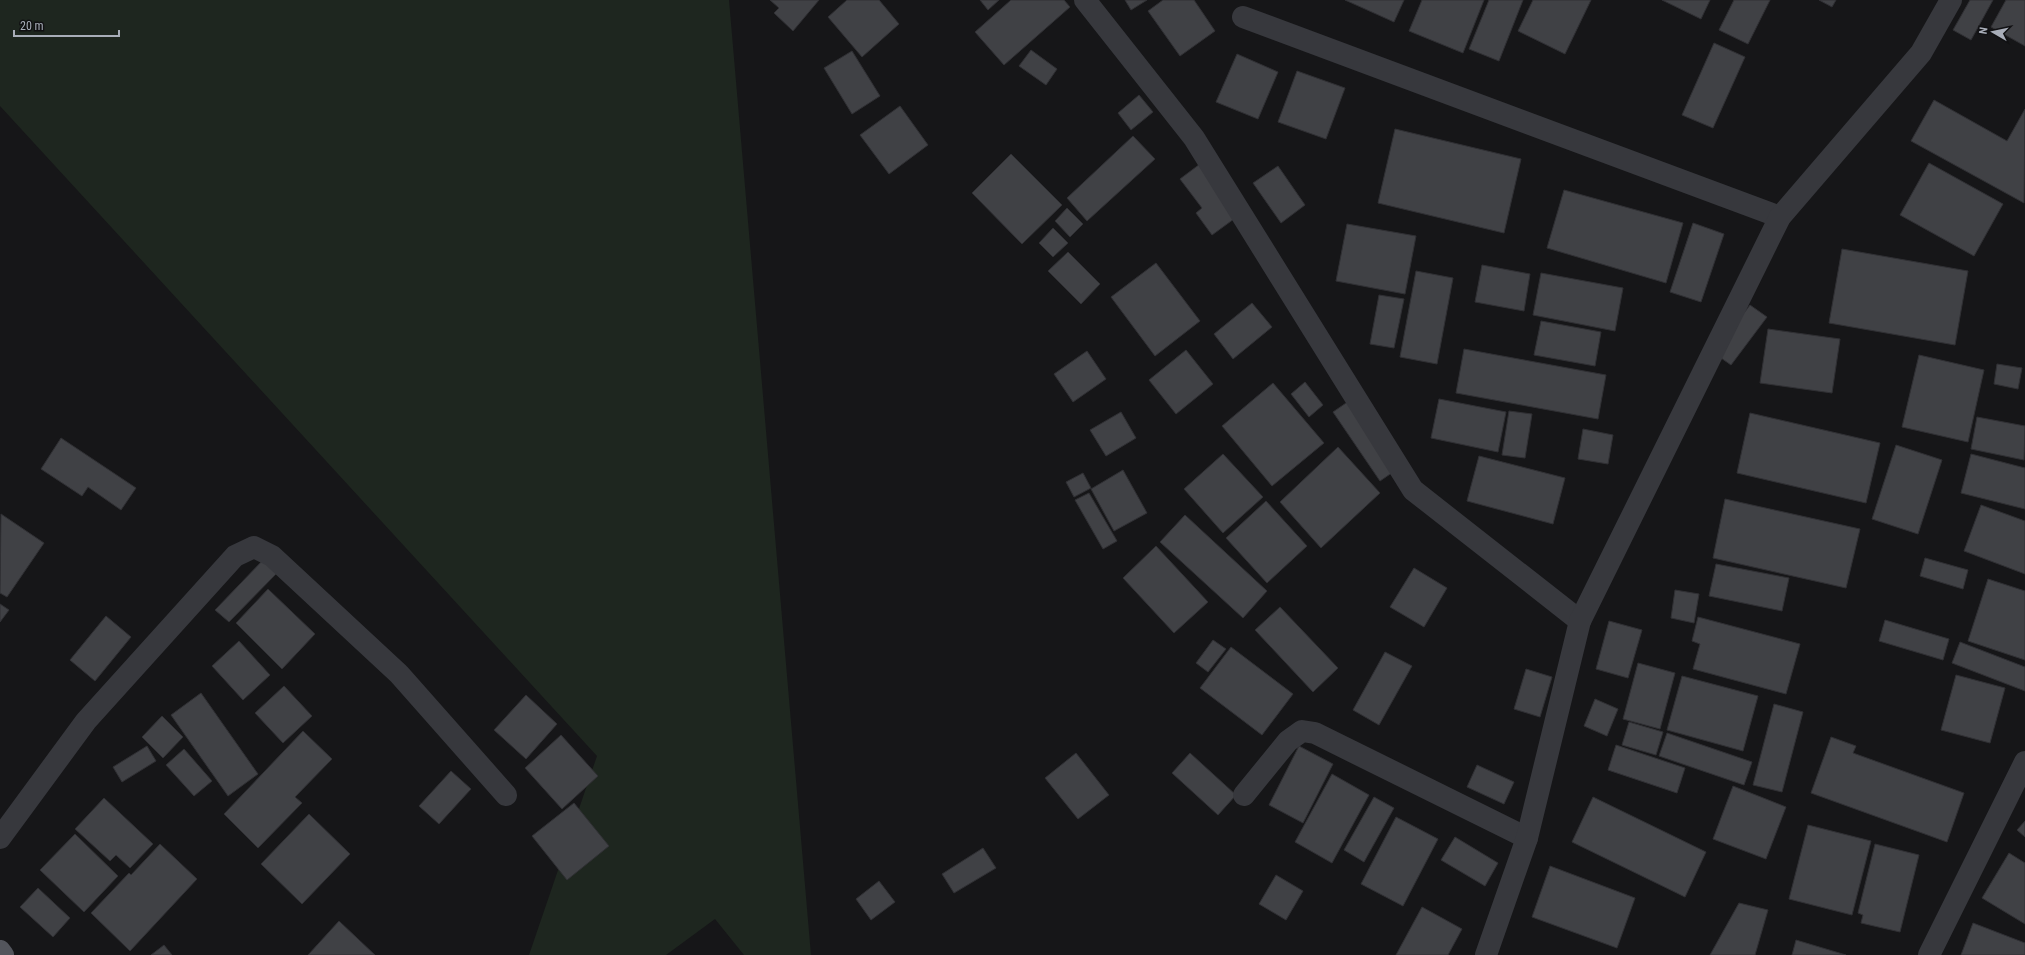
<svg xmlns="http://www.w3.org/2000/svg" width="2025" height="955" viewBox="0 0 2025 955" font-family="'Roboto Condensed',sans-serif">
<style>
.green{fill:#1e261f}
.building{fill:#404145;stroke:#303034}
.lines{fill:none;stroke-linecap:round;stroke-linejoin:round}
.minor{stroke:#37383d;stroke-width:22}
.major{stroke:#53555c;stroke-width:22}
</style>
<rect width="100%" height="100%" fill="#161618"/>
<!-- green -->
<path class="green" d="M0,0H729L811,955H744L715,919L666,955H529L597,756L0,106Z"/>
<!-- building -->
<g class="building">
<path d="M770,0H819L793,31L774,13L779,8Z"/>
<path d="M847,0H879L899,24L862,57L828,17Z"/>
<path d="M980,0H999L988,10Z"/>
<path d="M1011,0H1064L1070,7L1004,65L975,32Z"/>
<path d="M1125,0H1147L1131,10Z"/>
<path d="M1163,0H1194L1215,31L1180,56L1148,11Z"/>
<path d="M1345,0H1404L1394,22Z"/>
<path d="M1422,0H1484L1463,53L1409,31Z"/>
<path d="M1489,0H1523L1499,61L1469,49Z"/>
<path d="M1533,0H1591L1565,54L1518,31Z"/>
<path d="M1662,0H1710L1701,19Z"/>
<path d="M1734,0H1770L1748,44L1719,30Z"/>
<path d="M1819,0H1836L1832,7Z"/>
<path d="M1970,0H1993L1971,40L1953,30Z"/>
<path d="M2006,0H2025V46L1991,27Z"/>
<path d="M1714,43L1745,57L1713,128L1682,115Z"/>
<path d="M1031,50L1057,69L1046,85L1019,66Z"/>
<path d="M852,51L880,96L852,114L824,68Z"/>
<path d="M1237,54L1278,72L1258,119L1216,102Z"/>
<path d="M1297,71L1345,88L1326,139L1278,122Z"/>
<path d="M1139,95L1153,112L1131,130L1118,113Z"/>
<path d="M1934,100L2007,141L2025,109L2024,203L1911,141Z"/>
<path d="M900,106L928,145L889,174L860,135Z"/>
<path d="M1395,129L1521,159L1504,233L1378,203Z"/>
<path d="M1133,136L1155,159L1087,221L1067,198Z"/>
<path d="M1011,154L1062,205L1022,244L972,193Z"/>
<path d="M1929,163L2003,204L1974,256L1900,215Z"/>
<path d="M1200,164L1238,216L1212,235L1196,213L1202,208L1180,179Z"/>
<path d="M1278,166L1305,205L1281,223L1253,183Z"/>
<path d="M1564,190L1683,223L1666,283L1547,248Z"/>
<path d="M1067,208L1083,224L1070,237L1055,221Z"/>
<path d="M1693,223L1724,234L1701,302L1670,292Z"/>
<path d="M1347,224L1416,236L1405,294L1336,281Z"/>
<path d="M1053,228L1068,243L1053,257L1039,243Z"/>
<path d="M1842,249L1968,271L1955,345L1829,323Z"/>
<path d="M1068,252L1100,284L1081,304L1048,271Z"/>
<path d="M1156,263L1200,321L1155,356L1111,297Z"/>
<path d="M1482,265L1530,274L1524,311L1475,302Z"/>
<path d="M1416,271L1453,278L1437,364L1400,357Z"/>
<path d="M1541,273L1623,288L1615,331L1533,315Z"/>
<path d="M1379,295L1404,299L1394,348L1370,344Z"/>
<path d="M1252,303L1272,327L1233,359L1214,334Z"/>
<path d="M1750,305L1767,317L1731,365L1714,353Z"/>
<path d="M1541,321L1601,332L1595,366L1534,355Z"/>
<path d="M1768,329L1840,339L1832,393L1760,383Z"/>
<path d="M1464,349L1606,375L1598,419L1456,393Z"/>
<path d="M1186,350L1213,384L1176,414L1149,380Z"/>
<path d="M1087,351L1106,379L1073,402L1054,374Z"/>
<path d="M1919,355L1984,370L1968,442L1902,427Z"/>
<path d="M1997,364L2022,368L2018,389L1994,384Z"/>
<path d="M1305,382L1323,405L1309,417L1291,394Z"/>
<path d="M1273,383L1324,443L1272,486L1222,426Z"/>
<path d="M1439,399L1506,412L1498,452L1431,438Z"/>
<path d="M1349,401L1396,470L1380,481L1333,412Z"/>
<path d="M1509,411L1532,414L1525,458L1502,455Z"/>
<path d="M1121,412L1136,438L1106,456L1090,430Z"/>
<path d="M1750,413L1880,443L1866,503L1737,473Z"/>
<path d="M1977,417L2025,426L2024,460L1971,449Z"/>
<path d="M1583,429L1613,435L1608,464L1578,459Z"/>
<path d="M61,438L136,488L121,510L88,487L82,496L41,469Z"/>
<path d="M1896,445L1942,460L1918,534L1872,519Z"/>
<path d="M1338,447L1380,493L1321,548L1280,502Z"/>
<path d="M1223,454L1263,497L1223,533L1184,489Z"/>
<path d="M1971,454L2025,468V509L1961,493Z"/>
<path d="M1479,456L1565,478L1553,524L1467,501Z"/>
<path d="M1123,470L1147,513L1114,531L1091,489Z"/>
<path d="M1083,473L1091,488L1074,497L1066,482Z"/>
<path d="M1089,493L1117,541L1103,549L1075,500Z"/>
<path d="M1725,499L1860,529L1846,588L1713,558Z"/>
<path d="M1266,501L1307,546L1267,583L1226,538Z"/>
<path d="M1981,505L2025,521V574L1964,551Z"/>
<path d="M1,514L44,543L7,597L0,593Z"/>
<path d="M1185,515L1267,591L1243,618L1160,542Z"/>
<path d="M1156,546L1208,602L1174,633L1123,578Z"/>
<path d="M1925,558L1968,570L1963,589L1920,576Z"/>
<path d="M263,560L277,573L229,622L215,610Z"/>
<path d="M1716,564L1789,578L1782,611L1709,596Z"/>
<path d="M1414,568L1447,588L1424,627L1390,607Z"/>
<path d="M1988,579L2025,591V660L1968,641Z"/>
<path d="M268,589L315,634L282,669L236,623Z"/>
<path d="M1675,590L1699,594L1694,623L1671,618Z"/>
<path d="M0,604L9,610L0,622Z"/>
<path d="M1280,607L1338,668L1313,692L1255,630Z"/>
<path d="M106,616L131,637L95,681L70,660Z"/>
<path d="M1698,617L1800,644L1786,694L1693,669L1700,644L1692,641Z"/>
<path d="M1885,620L1949,639L1943,660L1879,641Z"/>
<path d="M1609,621L1642,630L1628,678L1596,669Z"/>
<path d="M1213,640L1226,649L1208,672L1196,663Z"/>
<path d="M239,641L270,675L243,700L212,666Z"/>
<path d="M1960,642L2025,667V691L1952,663Z"/>
<path d="M1231,647L1293,694L1262,735L1200,688Z"/>
<path d="M1385,652L1412,666L1379,725L1353,710Z"/>
<path d="M1638,663L1675,673L1660,729L1623,719Z"/>
<path d="M1526,669L1552,677L1540,717L1514,709Z"/>
<path d="M1956,675L2005,688L1990,743L1941,730Z"/>
<path d="M1682,676L1758,696L1743,751L1667,730Z"/>
<path d="M284,686L312,716L283,743L255,713Z"/>
<path d="M201,693L258,774L228,796L171,715Z"/>
<path d="M526,695L557,724L526,759L494,730Z"/>
<path d="M1595,699L1618,709L1607,736L1584,726Z"/>
<path d="M1774,704L1803,712L1782,792L1753,785Z"/>
<path d="M162,716L183,737L163,758L142,737Z"/>
<path d="M1629,722L1663,732L1656,755L1622,745Z"/>
<path d="M303,731L332,759L295,797L302,803L258,848L224,814Z"/>
<path d="M1667,733L1752,762L1744,785L1659,756Z"/>
<path d="M561,735L598,776L562,809L525,768Z"/>
<path d="M1831,737L1856,746L1853,753L1964,793L1947,842L1811,793Z"/>
<path d="M1616,745L1685,768L1677,793L1608,770Z"/>
<path d="M147,746L156,761L122,782L113,767Z"/>
<path d="M1299,746L1333,764L1303,823L1269,805Z"/>
<path d="M184,749L212,781L194,796L166,765Z"/>
<path d="M1076,753L1109,795L1078,819L1045,778Z"/>
<path d="M1190,753L1236,795L1218,815L1172,773Z"/>
<path d="M1477,765L1514,782L1504,804L1467,787Z"/>
<path d="M451,771L471,789L439,824L419,806Z"/>
<path d="M1332,774L1369,795L1332,863L1295,842Z"/>
<path d="M1733,786L1786,807L1766,859L1713,839Z"/>
<path d="M1374,797L1394,808L1364,862L1344,850Z"/>
<path d="M1593,797L1706,852L1685,897L1572,842Z"/>
<path d="M104,798L153,844L130,868L116,855L110,861L75,829Z"/>
<path d="M574,803L609,846L567,880L532,836Z"/>
<path d="M309,814L350,854L302,904L261,864Z"/>
<path d="M1396,817L1438,839L1403,906L1361,884Z"/>
<path d="M2025,821V837L2017,830Z"/>
<path d="M1808,825L1871,841L1852,915L1789,899Z"/>
<path d="M75,834L118,876L84,912L40,870Z"/>
<path d="M1455,837L1498,863L1485,886L1441,860Z"/>
<path d="M160,844L197,879L130,951L91,913L129,873L131,875Z"/>
<path d="M1875,844L1919,855L1900,932L1861,923L1863,915L1858,913Z"/>
<path d="M983,848L996,868L954,893L942,874Z"/>
<path d="M2009,853L2025,863V924L1982,898Z"/>
<path d="M1550,866L1635,898L1617,948L1532,917Z"/>
<path d="M1276,875L1303,891L1286,920L1259,904Z"/>
<path d="M879,881L895,902L871,920L856,899Z"/>
<path d="M38,888L70,918L53,937L20,907Z"/>
<path d="M1739,903L1768,910L1755,955H1710Z"/>
<path d="M1422,907L1462,929L1448,955H1396Z"/>
<path d="M339,921L375,955H308Z"/>
<path d="M1973,923L2025,943V955H1961Z"/>
<path d="M1796,940L1846,955H1792Z"/>
<path d="M164,945L172,955H151Z"/>
</g>
<g class="lines">
<!-- minor -->
<g class="minor">
<path d="M1085,0L1194,138L1413,490L1580,621"/>
<path d="M1243,17L1780,217"/>
<path d="M1244,795L1288,741L1302,731L1315,733L1527,838"/>
<path d="M0,838L86,721L235,556L254,547L272,556L399,674L506,795"/>
<path d="M1486,955L1527,838L1580,621L1780,217L1921,53L1951,0"/>
<path d="M1929,955L2025,762"/>
</g>
<!-- major -->
<path class="major" d="M0,951L3,955"/>
</g>
<!-- north arrow -->
<g transform="translate(1993 32) rotate(279)" stroke="#111113" stroke-width="3" paint-order="stroke">
<path d="M0-3L7 15L0 10L-7 15Z" fill="#a8adb8"/>
<text y="-6" font-size="11" font-weight="bold" text-anchor="middle" fill="#a8adb8">N</text>
</g>
<!-- scale -->
<path d="M14 30v6h105v-6" fill="none" stroke="#a8adb8" stroke-width="2"/>
<text x="20" y="30" font-size="12" fill="#a8adb8" stroke="#111113" stroke-width="3" paint-order="stroke">20 m</text>
</svg>
